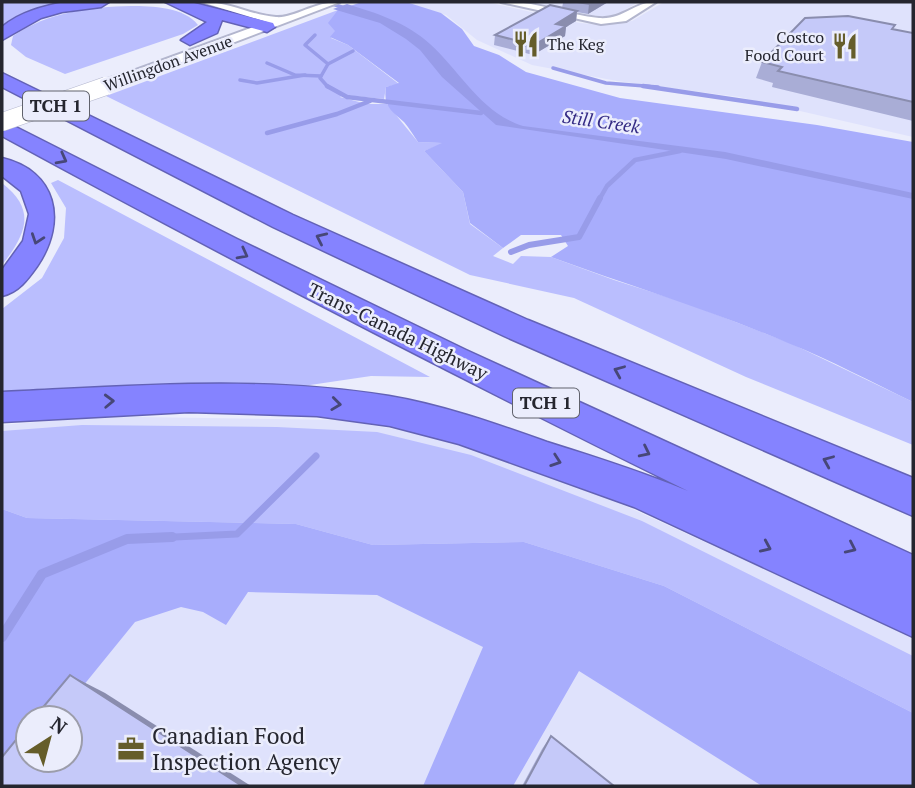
<svg xmlns="http://www.w3.org/2000/svg" width="915" height="788" viewBox="0 0 915 788" font-family="'PT Serif',serif">
<style>
.built{fill:#dfe2fc;fill-rule:evenodd}
.green{fill:#babefe}
.forest{fill:#a8adfc}
.water{fill:#989ce9}
.lines{fill:none;stroke-linecap:round;stroke-linejoin:round}
.stream-far4{stroke:#989ce9;stroke-width:3.5}
.stream-far3{stroke:#989ce9;stroke-width:4.5}
.stream-far2{stroke:#989ce9;stroke-width:6}
.stream-far1{stroke:#989ce9;stroke-width:7}
.stream{stroke:#989ce9;stroke-width:10}
.minor-casing{stroke:#b3b6ce;stroke-width:4}
.secondary-casing{stroke:#b3b6ce;stroke-width:4}
.motorway-casing{stroke:#6362b6;stroke-width:3}
.minor{fill:#fff;fill-rule:evenodd}
.secondary{fill:#fff;fill-rule:evenodd}
.motorway{fill:#8583ff;fill-rule:evenodd}
.secondary-bridge-far1-casing{stroke:#b3b6ce;stroke-width:15;stroke-linecap:butt}
.secondary-bridge-casing{stroke:#b3b6ce;stroke-width:19;stroke-linecap:butt}
.secondary-bridge-far1{stroke:#fff;stroke-width:13}
.secondary-bridge{stroke:#fff;stroke-width:18}
.wall{fill:#a9add6}
.shaded-wall{fill:#8a8dae}
.building{fill:#c5c9f9;stroke:#8a8dae;stroke-width:2}
.oneway{stroke:#474778}
.labels{text-anchor:middle;stroke-width:5;stroke-linejoin:round;paint-order:stroke}
.far-poi-label{font-size:16px;fill:#25262f;stroke:#ebedfc;text-anchor:end}
.far-street-label{font-size:16px;fill:#25262f;stroke:#ebedfc}
.shield{fill:#ebedfc;stroke:#60626c;stroke-width:2}
.shield-label{font-size:18px;font-weight:bold;fill:#25262f}
.far-water-label{font-size:18px;font-style:italic;fill:#352c85;stroke:#ebedfc}
.street-label{font-size:19px;fill:#25262f;stroke:#ebedfc}
.near-poi-label{font-size:23px;fill:#25262f;stroke:#ebedfc;text-anchor:start}
</style>
<rect width="100%" height="100%" fill="#ebedfc"/>
<!-- built -->
<g class="built">
<path d="M403,2H487L580,23L602,25L632,21L664,2H913V137L739,97L617,81L532,65L477,40L446,15Z"/>
<path d="M523,2H638L615,16L600,17Z"/>
<path d="M137,417L342,420L422,434L491,454L608,498L913,637V786H2V425L83,418ZM28,718H70V760H28Z"/>
</g>
<!-- green -->
<g class="green">
<path d="M2,2H78L43,10L2,28Z"/>
<path d="M131,6C152,6 184,7 198,25L183,34L65,74L26,57L11,45L13,36C48,12 90,7 131,6Z"/>
<path d="M338,10L335,32L331,38L348,45L399,84L386,87L384,99L344,95L340,97L367,104H387L418,142L445,143L424,151L463,192L470,224L503,248L493,256L513,264L521,256L551,257L614,280L689,304L790,343L913,402V445L746,377L574,298L470,275L106,96Z"/>
<path d="M58,180L430,377L371,376L310,385H185L2,394V309L42,278L64,238L66,208L51,183Z"/>
<path d="M2,183C38,211 25,235 2,265Z"/>
<path d="M82,425L277,427L377,432L471,455L642,521L913,656V713L664,586L524,542L373,545L296,524L27,518L2,509V431Z"/>
</g>
<!-- forest -->
<g class="forest">
<path d="M362,2H406L441,13L462,29L474,46L499,55L526,72L620,98L817,125L913,142V402C872,382 830,360 788,343C710,310 630,286 551,257L568,246L561,235H521L503,248L470,223L463,192L424,151L442,143L418,142C414,136 409,128 404,122C391,111 383,106 386,87L399,83L348,45L330,37L335,31L328,23L338,10Z"/>
<path d="M2,509L27,518L296,524L373,545L524,542L664,586L913,713V786H762L579,671L513,786H423L483,647L377,595L248,592L226,625L203,612L181,607L135,622L57,718H28V754L2,786Z"/>
</g>
<!-- water -->
<path class="water" d="M347,4C376,13 406,22 430,44C461,72 481,113 523,126L725,152L913,193V199L726,159L496,125L442,77L420,50L406,39L380,23L333,9Z"/>
<g class="lines">
<!-- stream-far4 -->
<g class="stream-far4">
<path d="M326,2L348,9"/>
<path d="M315,35L305,45L328,64L320,78L328,87"/>
<path d="M267,63L295,75L321,76"/>
<path d="M328,64L353,51"/>
<path d="M553,68L606,83L658,87"/>
<path d="M240,80L257,83L305,75"/>
</g>
<!-- stream-far3 -->
<g class="stream-far3">
<path d="M327,86L347,97L481,113"/>
<path d="M643,86L797,109"/>
<path d="M267,133L337,114L370,101"/>
<path d="M599,200L607,186L635,160L680,151"/>
</g>
<!-- stream-far2 -->
<path class="stream-far2" d="M511,252L529,245L579,237L600,198"/>
<!-- stream-far1 -->
<path class="stream-far1" d="M133,539L237,534L316,456"/>
<!-- stream -->
<path class="stream" d="M2,637L42,574L127,539L172,537"/>
<!-- minor casing -->
<g class="minor-casing">
<path id="minor" d="M501,2C534,0 566,15 599,18C623,20 636,1 656,2L626,21L601,24Z"/>
</g>
<!-- secondary casing -->
<g class="secondary-casing">
<path id="secondary" d="M201,2C228,1 250,15 276,17C292,19 316,1 340,2L135,80H125L123,77L125,74L267,22Z"/>
</g>
<!-- motorway casing -->
<g class="motorway-casing">
<g id="motorway">
<path d="M66,2H109L101,7L62,12L41,18L2,40V27C20,12 43,6 66,2Z"/>
<path d="M165,2H190L273,23L275,27L267,32L222,20L217,33L190,45L181,40L207,22Z"/>
<path d="M2,73L293,215L528,320L913,478V516L504,336L273,227L2,87Z"/>
<path d="M2,120L237,239L466,350L913,555V637L634,507L459,444L390,426L317,416L189,412L2,422V392C130,386 262,375 389,396C443,405 496,424 547,442C595,457 642,472 688,491C457,377 228,259 2,136Z"/>
<path d="M2,158C57,171 67,221 38,265C28,279 19,292 2,296V270L23,241L29,214L21,191L2,176Z"/>
</g>
</g>
<!-- minor -->
<use href="#minor" class="minor"/>
<!-- secondary -->
<use href="#secondary" class="secondary"/>
<!-- motorway -->
<use href="#motorway" class="motorway"/>
<!-- secondary-bridge-far1 casing -->
<g class="secondary-bridge-far1-casing">
<path id="secondary-bridge-far1" d="M101,87L130,77"/>
</g>
<!-- secondary-bridge casing -->
<g class="secondary-bridge-casing">
<path id="secondary-bridge" d="M2,122L106,86"/>
</g>
<!-- secondary-bridge-far1 -->
<use href="#secondary-bridge-far1" class="secondary-bridge-far1"/>
<!-- secondary-bridge -->
<use href="#secondary-bridge" class="secondary-bridge"/>
</g>
<!-- wall -->
<g class="wall">
<path d="M558,2H608L588,14L577,12L576,21L566,27L565,36L533,55L494,45L495,35L562,8L563,3Z"/>
<path d="M893,29L913,33V121L772,87L773,83L756,78L762,62Z"/>
<path d="M551,736L614,786H522L542,749Z"/>
</g>
<!-- shaded-wall -->
<g class="shaded-wall">
<path d="M593,2H608L588,14L589,4Z"/>
<path d="M577,11L576,21L566,27L565,36L533,55L534,45L556,24Z"/>
<path d="M70,675L105,693L251,786H242Z"/>
</g>
<!-- building -->
<g class="building">
<path d="M577,2H593L589,4Z"/>
<path d="M550,5L577,11L556,24L566,26L534,45L495,35Z"/>
<path d="M848,16L895,25L892,29L913,33V102L778,71L782,67L762,62L805,18Z"/>
<path d="M70,675L242,786H2V757L28,725V760H70V718H34Z"/>
<path d="M551,736L614,786H524Z"/>
</g>
<!-- one-way arrows -->
<defs><path id="oneway-chevron" d="M-2-3.5L2.5 0L-2 3.5" fill="none" stroke-width="1.6" stroke-linecap="round" stroke-linejoin="round" transform="scale(1.75)"/></defs>
<g class="oneway">
<use href="#oneway-chevron" transform="translate(62 159) rotate(28)"/>
<use href="#oneway-chevron" transform="translate(321 238) rotate(-155)"/>
<use href="#oneway-chevron" transform="translate(37 239) rotate(109)"/>
<use href="#oneway-chevron" transform="translate(243 254) rotate(28)"/>
<use href="#oneway-chevron" transform="translate(619 371) rotate(-157)"/>
<use href="#oneway-chevron" transform="translate(109 401) rotate(-2)"/>
<use href="#oneway-chevron" transform="translate(336 404) rotate(7)"/>
<use href="#oneway-chevron" transform="translate(645 452) rotate(26)"/>
<use href="#oneway-chevron" transform="translate(556 461) rotate(19)"/>
<use href="#oneway-chevron" transform="translate(828 461) rotate(-157)"/>
<use href="#oneway-chevron" transform="translate(766 547) rotate(24)"/>
<use href="#oneway-chevron" transform="translate(851 548) rotate(25)"/>
</g>
<!-- icons -->
<defs>
<g id="restaurant-bare" transform="scale(2.1)"><path d="M-5-6h1v4h1v-4h1v4h1v-4h1v5L-1.5 .5V6h-2V.5L-5-1ZM5-6V6H3V1.5H1.5Q1.5-4 5-6Z" fill="#655d2a" stroke="#ebedfc" stroke-width="2.5" paint-order="stroke"/></g>
<g id="office-bare" transform="scale(2.1)"><path d="M-6-3h4V-5.5h4V-3h4V5H-6ZM-1-4.5V-3h2v-1.5ZM-6 0V1H6V0Z" fill="#655d2a" stroke="#ebedfc" stroke-width="2.5" paint-order="stroke"/></g>
</defs>
<g fill-rule="evenodd">
<use href="#restaurant-bare" x="526" y="44"/>
<use href="#restaurant-bare" x="845" y="46"/>
<use href="#office-bare" x="131" y="749"/>
</g>
<g class="labels">
<!-- far-poi labels -->
<g class="far-poi-label">
<text x="824" y="43">Costco<tspan x="824" dy="18">Food Court</tspan></text>
<text x="547" y="50" text-anchor="start">The Keg</text>
</g>
<!-- far-street labels -->
<g class="far-street-label">
<text transform="translate(168 63) rotate(-20)" y="6">Willingdon Avenue</text>
</g>
<!-- shield labels -->
<g class="shield">
<rect x="23" y="91.5" width="66" height="29" rx="5"/>
<rect x="513" y="388.5" width="66" height="29" rx="5"/>
</g>
<g class="shield-label">
<text x="56" y="112">TCH 1</text>
<text x="546" y="409">TCH 1</text>
</g>
<!-- far-water labels -->
<g class="far-water-label">
<text transform="translate(601 122) rotate(8)" y="6">Still Creek</text>
</g>
<!-- street labels -->
<g class="street-label">
<text transform="translate(398 331) rotate(26)" y="7">Trans-Canada Highway</text>
</g>
<!-- near-poi labels -->
<g class="near-poi-label">
<text x="152" y="744">Canadian Food<tspan x="152" dy="26">Inspection Agency</tspan></text>
</g>
</g>
<!-- border -->
<rect width="915" height="788" fill="none" stroke="#25262f" stroke-width="7"/>
<!-- north arrow -->
<g transform="translate(49 739) rotate(36)"><circle r="33" fill="#ebedfc" stroke="#9c9daa" stroke-width="2"/>
<path d="M0-5L12 26L0 18L-12 26Z" fill="#655d2a"/>
<text y="-10" font-size="19" font-weight="bold" text-anchor="middle" fill="#25262f">N</text>
</g>
</svg>
